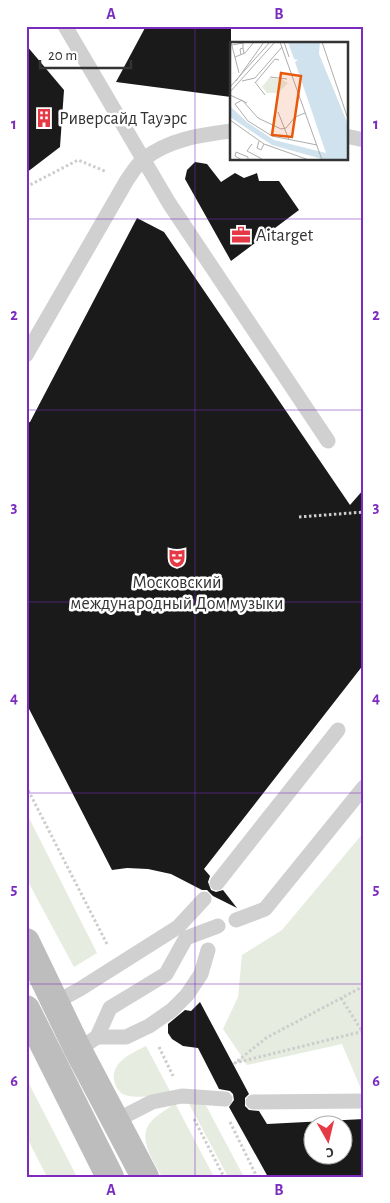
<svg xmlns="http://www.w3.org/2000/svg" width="390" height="1203" viewBox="0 0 390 1203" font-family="'Alegreya Sans',sans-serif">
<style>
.green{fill:#e6ecdf}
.building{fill:#1a1a1a;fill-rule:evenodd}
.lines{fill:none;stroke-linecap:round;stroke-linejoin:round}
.path{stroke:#cdcdcd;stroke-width:3;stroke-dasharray:2.5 2.5;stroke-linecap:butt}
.service{stroke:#d0d0d0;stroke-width:15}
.secondary{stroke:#bdbdbd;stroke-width:28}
.grid{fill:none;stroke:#7b2cbf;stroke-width:1;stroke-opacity:0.55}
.labels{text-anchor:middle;stroke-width:5;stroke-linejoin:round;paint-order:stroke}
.poi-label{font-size:18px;fill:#333;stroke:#fff;text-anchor:start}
.inset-river{fill:none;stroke:#cfe2ee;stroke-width:2.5}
.inset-road{fill:none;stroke:#adadad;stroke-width:1}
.view{fill:#e8590c;fill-opacity:0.15;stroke:#e8590c;stroke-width:2.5}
.inset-edge{fill:none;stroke:#333;stroke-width:2.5}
.neatline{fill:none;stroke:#7b2cbf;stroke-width:2}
.grid-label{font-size:16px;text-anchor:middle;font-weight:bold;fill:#7b2cbf}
</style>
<rect width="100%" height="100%" fill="#fff"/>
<!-- green -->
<g class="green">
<path d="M26,812L97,953L74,967L26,878Z"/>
<path d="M364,832V1089H361L342,1044L247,1065L244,1061L233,1064L242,1057L223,1029L238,997L242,955L282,930Z"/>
<path d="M146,1046L172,1095C157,1095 139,1099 125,1095C120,1093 117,1089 115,1084C108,1063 132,1053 146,1046Z"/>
<path d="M26,1078L77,1177H47L26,1136Z"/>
<path d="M187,1100H203L244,1177H228Z"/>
<path d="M175,1103L214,1177H162C155,1163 139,1141 148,1126C153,1116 167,1110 175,1103Z"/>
</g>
<!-- building -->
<g class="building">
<path d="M146,26H231V97L116,82Z"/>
<path d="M26,45L64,90L60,147L26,173Z"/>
<path d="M195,162L207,164L221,182L235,173L244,178L257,173L259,181H279L299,210L231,261L185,179L187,170Z"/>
<path d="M137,218L164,232L350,505L364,489V664L204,869L210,876L208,882L211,890L216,892L223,890L237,908L213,896L207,890H202L171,874L148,869L127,868L112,870L26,703V423L30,422Z"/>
<path d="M200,1002L249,1094L245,1098V1106L249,1110L259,1111L267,1124L364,1119V1177H268L229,1107L234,1100L233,1094L230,1091L219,1089L198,1048L183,1046L172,1039L168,1033V1024L185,1010L191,1011ZM312,1126H342V1156H312Z"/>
</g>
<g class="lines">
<!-- path -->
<g class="path">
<path d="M26,187L78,160L107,172"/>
<path d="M299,517L364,512"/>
<path d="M26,786L108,946"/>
<path d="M364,986L266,1038L235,1063L364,1031"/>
<path d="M341,998L362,1031"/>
<path d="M159,1047L173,1076"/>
<path d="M194,1119L224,1177"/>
<path d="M230,1122L257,1177"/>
</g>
<!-- service -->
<g class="service">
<path d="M65,26L169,203L328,441"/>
<path d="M346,136L364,140"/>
<path d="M26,355L127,180C132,173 137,164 144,159C169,139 201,135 231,131"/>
<path d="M217,883L338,730"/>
<path d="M236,920L265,909L364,787"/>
<path d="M56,1002L80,989L178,927L204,899"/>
<path d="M97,1037L110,1008L166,974L186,938L218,926"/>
<path d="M78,1050L97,1037H126L149,1026L172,1010L187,995L201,974L208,950"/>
<path d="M253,1102L364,1101"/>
<path d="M115,1121L152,1102L182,1096L225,1099"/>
</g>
<!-- secondary -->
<g class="secondary">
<path d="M26,942L78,1050L145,1177"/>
<path d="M26,1009L110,1177"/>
</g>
</g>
<!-- grid -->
<path class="grid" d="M195,26V1177M26,219H364M26,410H364M26,602H364M26,793H364M26,984H364"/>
<!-- icons -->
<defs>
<g id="building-bare" transform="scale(1.5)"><path d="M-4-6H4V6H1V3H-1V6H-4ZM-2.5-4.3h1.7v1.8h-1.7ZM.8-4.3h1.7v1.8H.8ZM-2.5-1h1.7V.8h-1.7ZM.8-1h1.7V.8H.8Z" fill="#e63946" stroke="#fff" stroke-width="2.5" paint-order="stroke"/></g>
<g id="office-bare" transform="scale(1.5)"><path d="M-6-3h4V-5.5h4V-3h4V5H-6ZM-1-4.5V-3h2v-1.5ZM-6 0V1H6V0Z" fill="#e63946" stroke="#fff" stroke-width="2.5" paint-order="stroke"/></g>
<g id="theatre-bare" transform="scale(1.5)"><path d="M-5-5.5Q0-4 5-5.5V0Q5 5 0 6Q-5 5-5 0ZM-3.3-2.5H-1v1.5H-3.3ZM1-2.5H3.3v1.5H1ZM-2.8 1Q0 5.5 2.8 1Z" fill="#e63946" stroke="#fff" stroke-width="2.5" paint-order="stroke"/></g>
</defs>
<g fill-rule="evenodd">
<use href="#building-bare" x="44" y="118"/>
<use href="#office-bare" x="241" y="235"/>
<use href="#theatre-bare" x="177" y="558"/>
</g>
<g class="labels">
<!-- poi labels -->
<g class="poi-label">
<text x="59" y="124">Риверсайд Тауэрс</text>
<text x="256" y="241">Aitarget</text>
<text x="177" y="588" text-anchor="middle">Московский<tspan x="177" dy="21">международный Дом музыки</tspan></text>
</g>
</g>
<!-- overview -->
<g transform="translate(230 42)">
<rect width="118" height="118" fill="#fff"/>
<path d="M39,36L51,37L58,41L48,51H37L32,45Z" fill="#e6ecdf"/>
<path d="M58,0H90L89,12L117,80V117H92L42,103L0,75V64L18,81L44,98L96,111L65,20L68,18L64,17Z" fill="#cfe2ee"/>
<path class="inset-river" d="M70,0L114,118M77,0L118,114"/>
<path class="inset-road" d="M1,0L9,31M50,0L92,118M54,0L59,15M92,0L118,77M2,3L13,1V6M11,13L10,7L13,6L14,12M5,15L15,11L24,0M40,35L57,37M6,39L34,0M12,39L25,36L52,5M25,40L35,53M25,41L45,17L49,18M0,45L40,0M0,50L45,0M0,53L17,61M48,70L59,98M75,71L65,75L56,86L51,87L28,76L12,58L5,62L18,79L42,94L87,103M0,78L34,102L79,118M29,99L27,106L31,108L34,102M22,102L17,109L32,117M12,118L5,114L6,110L18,115V118"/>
<path class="view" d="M51,31L71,34L62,95L42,93Z"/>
<rect width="118" height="118" class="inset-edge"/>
</g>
<!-- border -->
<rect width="390" height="1203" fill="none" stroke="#ffffff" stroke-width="55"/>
<!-- north arrow -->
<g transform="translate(328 1140) rotate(172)"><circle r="24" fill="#ffffff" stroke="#adadad"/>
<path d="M0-4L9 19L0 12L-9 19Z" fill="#e63946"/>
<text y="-8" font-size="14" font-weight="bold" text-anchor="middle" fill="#333333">С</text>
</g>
<!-- scale -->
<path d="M40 60v8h91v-8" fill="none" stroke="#333333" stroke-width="2.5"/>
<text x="48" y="60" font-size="15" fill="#333333" stroke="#ffffff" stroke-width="4" paint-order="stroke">20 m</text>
<rect x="28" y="28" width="334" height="1148" class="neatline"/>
<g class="grid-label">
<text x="111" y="19">A</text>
<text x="279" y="19">B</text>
<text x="14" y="129">1</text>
<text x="376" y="129">1</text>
<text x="14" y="320">2</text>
<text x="376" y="320">2</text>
<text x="14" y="512">3</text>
<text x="376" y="512">3</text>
<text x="14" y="703">4</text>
<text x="376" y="703">4</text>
<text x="14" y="894">5</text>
<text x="376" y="894">5</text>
<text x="14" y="1086">6</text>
<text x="376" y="1086">6</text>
<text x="111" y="1195">A</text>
<text x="279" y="1195">B</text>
</g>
</svg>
